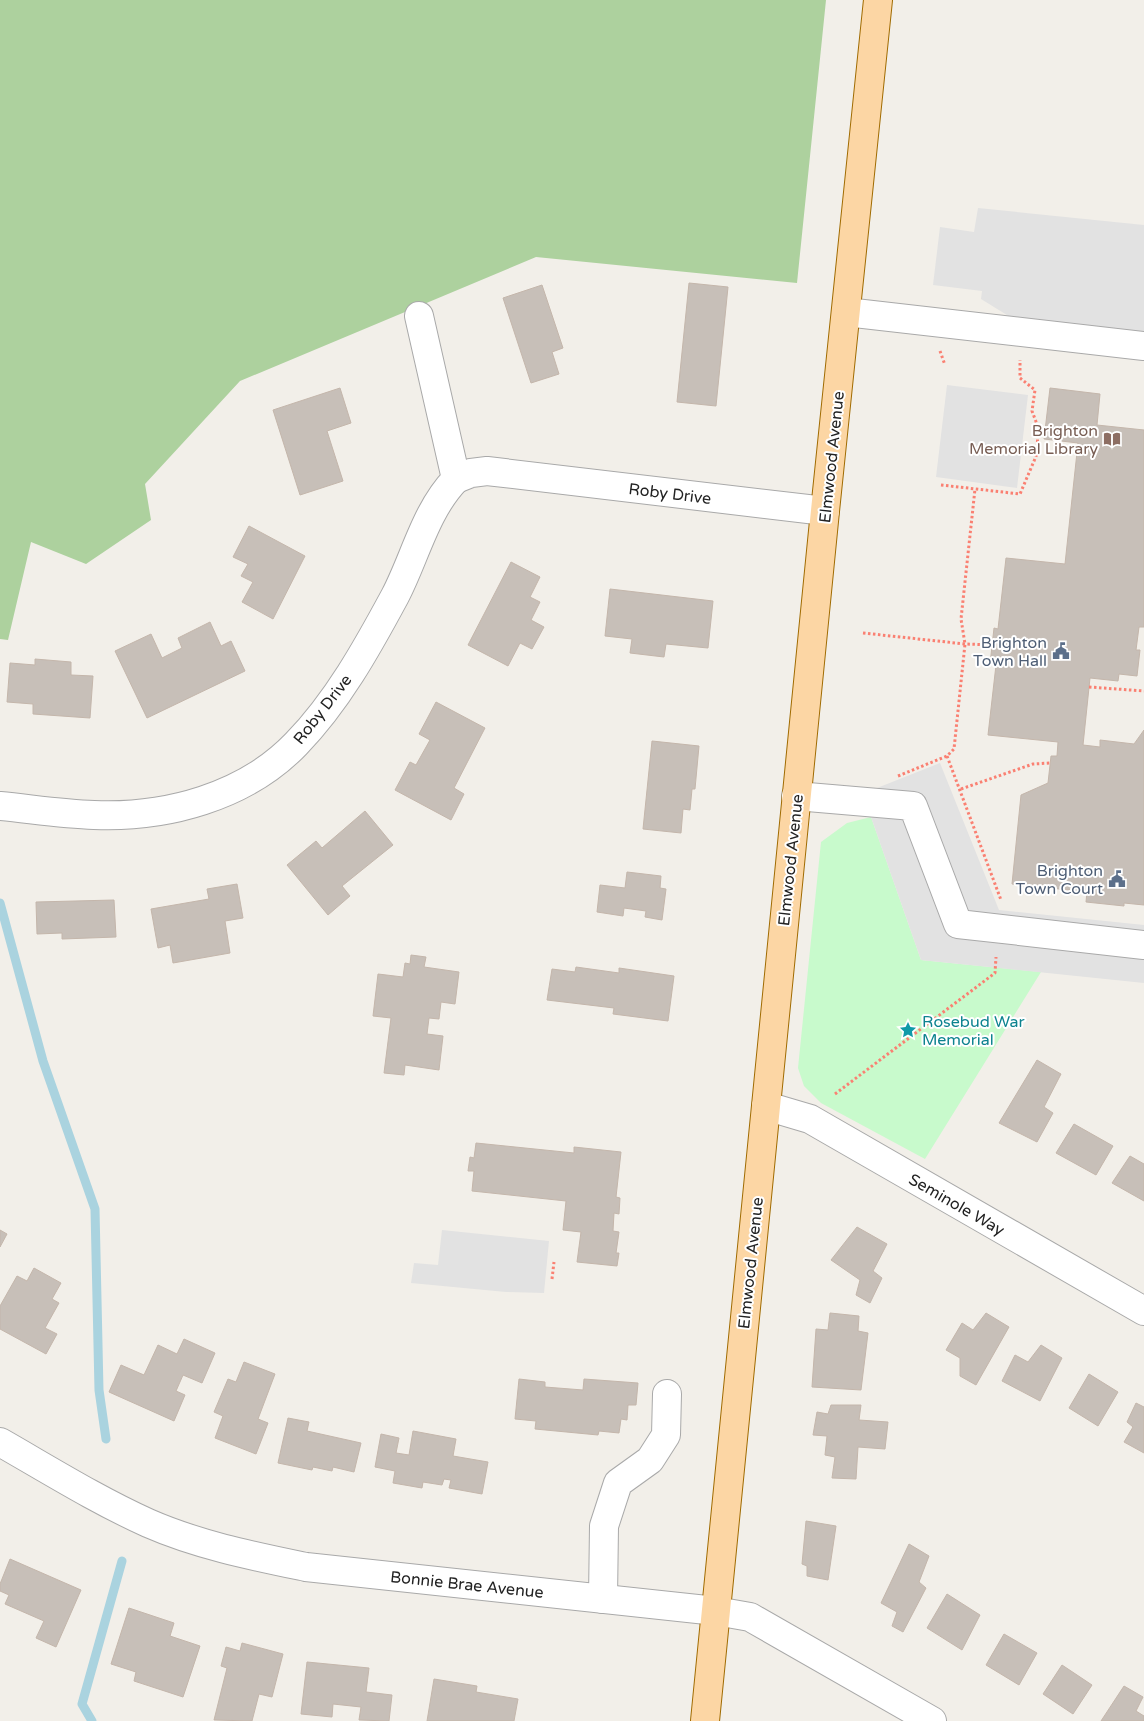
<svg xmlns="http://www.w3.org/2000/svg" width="1144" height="1721" viewBox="0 0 1144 1721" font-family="'Varela Round',sans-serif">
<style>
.forest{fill:#add19e}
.park{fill:#c8facc}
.parking{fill:#e2e2e2}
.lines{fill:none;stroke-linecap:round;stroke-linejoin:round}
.stream{stroke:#aad3df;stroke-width:9}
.building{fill:#c7bfb8;stroke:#c4b6ab}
.minor-casing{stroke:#a9a9a9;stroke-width:30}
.major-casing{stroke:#a06b00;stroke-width:30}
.path{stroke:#fa8072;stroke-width:3;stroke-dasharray:2.5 2.5;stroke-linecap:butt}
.minor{stroke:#fff;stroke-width:28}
.major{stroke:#fcd6a4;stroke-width:28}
.labels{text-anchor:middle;stroke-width:4;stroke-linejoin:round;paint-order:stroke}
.education-label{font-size:16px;fill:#785e54;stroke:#fff;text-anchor:end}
.street-label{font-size:16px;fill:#222;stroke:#fff}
.service-label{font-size:16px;fill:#4e5e75;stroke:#fff;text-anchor:end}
.culture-label{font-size:16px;fill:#0d838f;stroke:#fff;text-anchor:start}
</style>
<rect width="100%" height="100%" fill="#f2efe9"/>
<!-- forest -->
<path class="forest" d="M0,0H826L797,283L536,257L240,381L145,484L151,520L86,564L31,542L8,640L0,639Z"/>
<!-- park -->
<path class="park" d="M871,817L921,960L1041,972L925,1159L821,1103L804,1086L798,1068L821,842L847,823Z"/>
<!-- parking -->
<g class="parking">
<path d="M978,208L1144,225V334L1015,320L981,299L982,291L933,285L940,227L974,232Z"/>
<path d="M947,385L1028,395L1017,488L936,477Z"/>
<path d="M940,763L999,910L1144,925V983L921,960L871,817L877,788Z"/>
<path d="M442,1230L549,1241L544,1293L506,1292L411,1283L414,1263L438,1265Z"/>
</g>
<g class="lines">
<!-- stream -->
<g class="stream">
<path d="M0,903L43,1061L95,1209L99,1390L106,1439"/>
<path d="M92,1721L82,1704L122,1561"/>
</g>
</g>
<!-- building -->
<g class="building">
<path d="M689,283L728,287L716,406L677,402Z"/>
<path d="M542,285L563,348L552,352L559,374L531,383L503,298Z"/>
<path d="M340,388L351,423L327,431L343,481L300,495L273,410Z"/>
<path d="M1050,388L1100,394L1097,425L1144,430V627H1139L1136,650H1140L1137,676L1119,674L1118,681L1090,678L1083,745L1100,747V740L1134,744L1144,730V905L1124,903V906L1086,902L1087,892L1012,884L1021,795L1048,783L1051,756H1057L1058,742L988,735L996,665L990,664L994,628L998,629L1006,558L1065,564L1078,443L1044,439Z"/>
<path d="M249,526L305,556L273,619L242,602L253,582L241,576L248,564L233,557Z"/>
<path d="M511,562L540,577L530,597L540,602L531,620L544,627L532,649L520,643L508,666L468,645Z"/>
<path d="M610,589L713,601L708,648L666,644L664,657L630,653L632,639L605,636Z"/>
<path d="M210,622L221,646L231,641L245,671L147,718L115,651L151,634L162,658L182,648L178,638Z"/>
<path d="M35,659L71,662V675L93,676L90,718L33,714V704L7,702L10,663L35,665Z"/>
<path d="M436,702L485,728L454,788L464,794L451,820L395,790L410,762L416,765L430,740L419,734Z"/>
<path d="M652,741L699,746L695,789H692L690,810L683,809L681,833L643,829Z"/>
<path d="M365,811L393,845L342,886L350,896L328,915L287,865L316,841L322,848Z"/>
<path d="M627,872L661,876L660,888L666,889L662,920L645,917L646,911L624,908L623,916L597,912L600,885L625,888Z"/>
<path d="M237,884L243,918L225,921L230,953L173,963L170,945L158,948L151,909L209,899L207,889Z"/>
<path d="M114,900L116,937L62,939V933L37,934L36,902Z"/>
<path d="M411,955L426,957L424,967L459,972L455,1004L441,1002L439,1019L429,1018L427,1034L443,1036L439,1070L405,1065L404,1075L384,1073L391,1018L373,1016L378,974L403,977L405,963L410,964Z"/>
<path d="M576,967L619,973V968L674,976L668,1021L613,1014L614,1008L547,1000L552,969L575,972Z"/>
<path d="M1037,1060L1061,1074L1044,1107L1053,1113L1037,1142L999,1123Z"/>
<path d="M1074,1124L1113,1146L1096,1175L1056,1153Z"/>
<path d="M476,1143L574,1153V1147L621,1152L616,1197L620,1198L619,1214L614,1213L613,1231L619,1232L616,1253H619L617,1266L577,1262L581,1232L563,1230L566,1201L472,1191L474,1171H468L470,1157L474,1158Z"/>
<path d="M1130,1156L1144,1164V1201L1112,1183Z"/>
<path d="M857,1227L887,1244L873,1271L882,1278L870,1303L856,1295L860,1280L831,1260Z"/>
<path d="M0,1230L7,1234L0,1247Z"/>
<path d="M34,1268L61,1283L52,1299L59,1303L45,1328L57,1334L46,1354L0,1329V1306L17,1276L27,1281Z"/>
<path d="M830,1313L859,1316L858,1331L868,1333L861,1390L812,1387L816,1329L828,1330Z"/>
<path d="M986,1313L1009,1327L976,1385L960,1376V1358L946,1350L962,1323L973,1330Z"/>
<path d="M184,1339L215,1353L202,1383L183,1375L176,1391L185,1395L174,1421L109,1392L121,1365L144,1375L158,1345L177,1354Z"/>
<path d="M1041,1345L1062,1358L1040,1401L1002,1381L1015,1355L1028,1362Z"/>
<path d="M244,1362L275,1374L258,1419L268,1423L256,1454L215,1438L223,1416L214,1412L228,1379L236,1382Z"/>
<path d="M1089,1374L1118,1392L1098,1426L1069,1408Z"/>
<path d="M519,1379L545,1382V1387L583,1390L584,1379L638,1383L636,1405H628L627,1420L621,1419L619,1433L599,1431L598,1435L535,1429L536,1421L515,1419Z"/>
<path d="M1136,1403L1144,1407V1453L1124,1442L1133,1427L1127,1422Z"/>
<path d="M831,1405H861L859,1420L888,1422L885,1449L858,1447L856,1479L832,1478L835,1457L825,1455L827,1436L813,1435L817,1412L828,1414Z"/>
<path d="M288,1418L309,1422L307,1431L361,1443L354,1472L333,1467L332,1471L313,1467L312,1470L278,1463Z"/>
<path d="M413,1431L456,1439L453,1456L488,1462L482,1494L449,1488L451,1480L444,1479L442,1485L423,1482L422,1488L393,1483L395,1471L375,1467L381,1434L399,1438L396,1453L409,1455Z"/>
<path d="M806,1521L836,1526L828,1580L807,1576V1566L802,1564Z"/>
<path d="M909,1544L929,1556L919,1582L926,1588L903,1632L892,1626L897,1612L881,1603Z"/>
<path d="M10,1559L81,1590L56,1647L36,1638L44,1621L5,1604L9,1595L0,1591V1584Z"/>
<path d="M947,1594L980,1615L962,1650L927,1628Z"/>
<path d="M129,1608L174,1623L170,1636L200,1646L183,1697L134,1681L136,1672L111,1664Z"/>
<path d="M1004,1634L1037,1653L1019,1685L986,1665Z"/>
<path d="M242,1643L283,1654L272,1697L259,1694L252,1721L214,1720L227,1668L221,1666L226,1647L240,1651Z"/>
<path d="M307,1662L369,1668L366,1692L392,1695L389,1721L359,1720L361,1707L333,1704L332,1717L301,1714Z"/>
<path d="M1062,1665L1092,1685L1073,1714L1043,1694Z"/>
<path d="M434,1679L477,1686L476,1692L518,1699L514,1721H427Z"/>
<path d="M1124,1686L1143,1697L1136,1711L1144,1716V1721H1101Z"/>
</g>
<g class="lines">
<!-- minor casing -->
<g class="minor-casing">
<g id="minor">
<path d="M846,312L1144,346"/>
<path d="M456,479L471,473L487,471L825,511"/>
<path d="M796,796L913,806L958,924L1144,945"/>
<path d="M0,806C31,809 63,814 94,815C166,818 245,797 296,744C337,702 367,648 395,596C415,558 425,511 456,479L419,316"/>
<path d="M766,1106L810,1119L1144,1311"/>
<path d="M0,1442C49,1470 97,1500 148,1523C198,1545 253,1556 306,1567L716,1611L750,1617L932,1721"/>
<path d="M603,1599L604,1526L618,1483L650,1460L666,1435L667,1394"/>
</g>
</g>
<!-- major casing -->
<g class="major-casing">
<path id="major" d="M705,1721L825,511L878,0"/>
</g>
<!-- path -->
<g class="path">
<path d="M940,351L945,365"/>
<path d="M941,485L1020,494L1037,454L1038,427L1032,411L1035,390L1020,378V360"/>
<path d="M863,633L965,644L992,645"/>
<path d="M1089,687L1144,691"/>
<path d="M947,756L1001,900"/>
<path d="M898,776L947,756L954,749L965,644L961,619L975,489"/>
<path d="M961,789L1033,764L1050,763"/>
<path d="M835,1094L995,973L996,957"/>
<path d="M552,1279L554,1262"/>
</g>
<!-- minor -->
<use href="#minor" class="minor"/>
<!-- major -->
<use href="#major" class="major"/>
</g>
<!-- icons -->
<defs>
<g id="library-bare" transform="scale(1.35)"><path d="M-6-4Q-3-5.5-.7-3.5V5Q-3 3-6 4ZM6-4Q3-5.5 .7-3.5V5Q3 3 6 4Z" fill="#8d6e63" stroke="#fff" stroke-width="2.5" paint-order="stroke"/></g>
<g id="civic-bare" transform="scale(1.35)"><path d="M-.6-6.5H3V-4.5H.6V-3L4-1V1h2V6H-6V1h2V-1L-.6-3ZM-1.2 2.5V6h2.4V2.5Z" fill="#5c6f8a" stroke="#fff" stroke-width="2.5" paint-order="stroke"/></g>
<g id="sight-bare" transform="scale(1.35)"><path d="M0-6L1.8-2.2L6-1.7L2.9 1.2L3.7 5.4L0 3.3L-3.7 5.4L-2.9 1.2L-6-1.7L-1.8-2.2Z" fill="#0f9aa8" stroke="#fff" stroke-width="2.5" paint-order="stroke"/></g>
</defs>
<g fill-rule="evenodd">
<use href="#library-bare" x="1112" y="439"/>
<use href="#civic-bare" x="1061" y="651"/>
<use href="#civic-bare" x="1117" y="879"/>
<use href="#sight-bare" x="908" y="1030"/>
</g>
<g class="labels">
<!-- education labels -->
<g class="education-label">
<text x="1098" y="436">Brighton<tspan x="1098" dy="18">Memorial Library</tspan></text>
</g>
<!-- street labels -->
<g class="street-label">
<text transform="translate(831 457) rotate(-84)" y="6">Elmwood Avenue</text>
<text transform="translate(670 493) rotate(7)" y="6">Roby Drive</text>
<text transform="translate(322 709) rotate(-52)" y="6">Roby Drive</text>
<text transform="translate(790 860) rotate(-84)" y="6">Elmwood Avenue</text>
<text transform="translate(957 1204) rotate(30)" y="6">Seminole Way</text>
<text transform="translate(750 1263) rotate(-84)" y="6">Elmwood Avenue</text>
<text transform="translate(467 1584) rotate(6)" y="6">Bonnie Brae Avenue</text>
</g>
<!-- service labels -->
<g class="service-label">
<text x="1047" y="648">Brighton<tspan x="1047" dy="18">Town Hall</tspan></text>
<text x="1103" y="876">Brighton<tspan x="1103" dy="18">Town Court</tspan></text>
</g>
<!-- culture labels -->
<g class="culture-label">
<text x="922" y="1027">Rosebud War<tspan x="922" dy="18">Memorial</tspan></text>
</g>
</g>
</svg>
